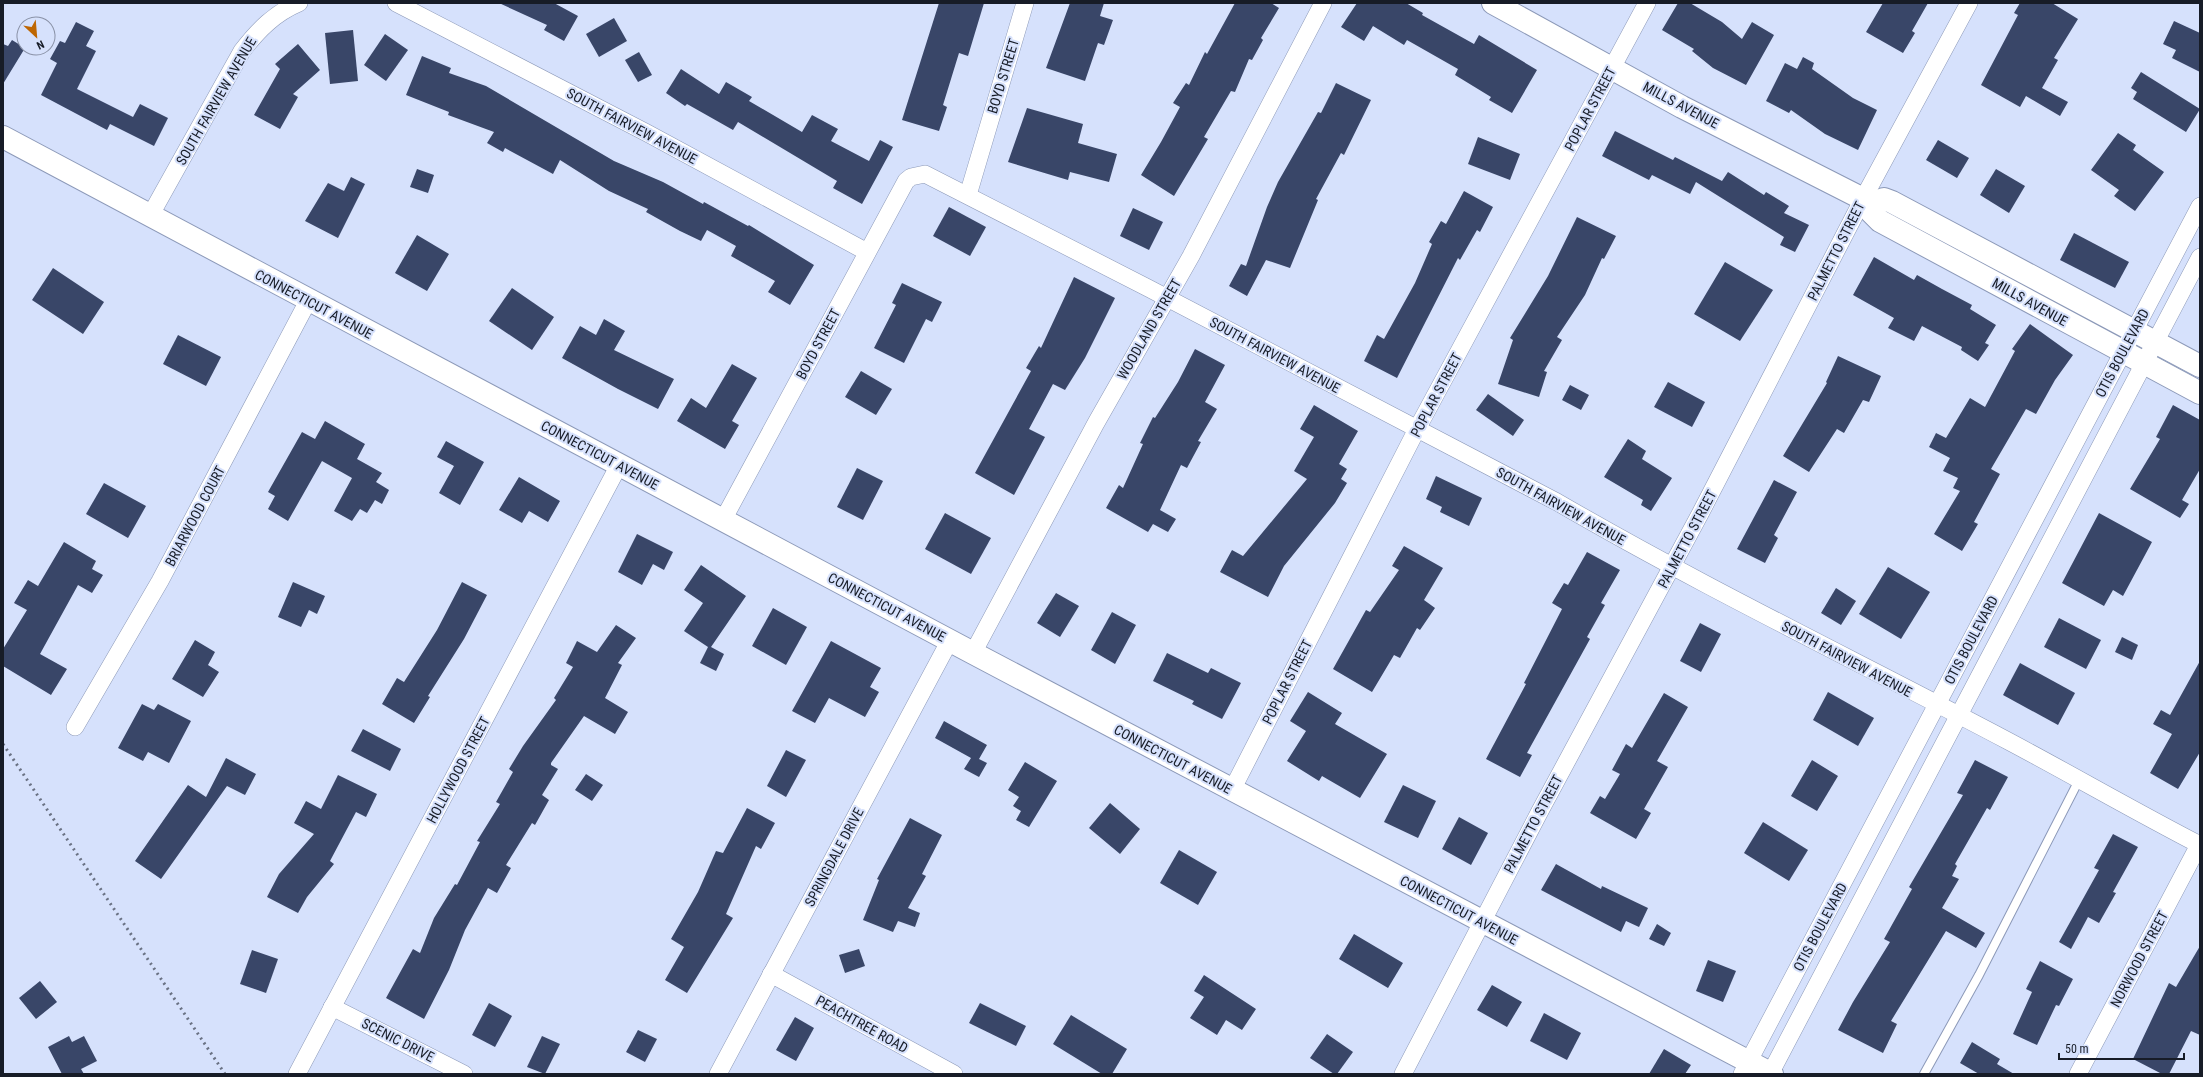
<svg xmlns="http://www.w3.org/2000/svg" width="2203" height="1077" viewBox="0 0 2203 1077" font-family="'Roboto Condensed',sans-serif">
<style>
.building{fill:#394668}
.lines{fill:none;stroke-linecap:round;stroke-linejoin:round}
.lane-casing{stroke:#8c99b8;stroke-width:10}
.street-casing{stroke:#8c99b8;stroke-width:18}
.secondary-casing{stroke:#8c99b8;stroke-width:24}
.lane{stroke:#fff;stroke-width:8}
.street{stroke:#fff;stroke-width:17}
.secondary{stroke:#fff;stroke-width:22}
.rail{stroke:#6a7284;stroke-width:3;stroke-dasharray:2 4;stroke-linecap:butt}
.labels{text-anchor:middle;stroke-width:4;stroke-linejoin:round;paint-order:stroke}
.street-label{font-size:14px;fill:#171c27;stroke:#d6e1fc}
</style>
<rect width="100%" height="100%" fill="#d6e1fc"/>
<!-- building -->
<g class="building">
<path d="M499,3H554L578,16L564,41L544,30L547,25Z"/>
<path d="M939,3H984L968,56L959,53L943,105L947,107L939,131L902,120Z"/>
<path d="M1070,3H1104L1100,16L1113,20L1104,45L1098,43L1085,81L1046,68Z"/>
<path d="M1235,3H1271L1279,8L1261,38L1263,40L1252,60L1249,59L1235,92L1231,91L1204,137L1208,139L1174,196L1141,175L1161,142L1180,107L1173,103L1186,83L1189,85L1205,52L1207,54Z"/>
<path d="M1357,3H1406L1423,13L1422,15L1474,44L1479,35L1537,70L1512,113L1489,100L1491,97L1455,75L1458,69L1407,40L1404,45L1373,26L1364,41L1341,27Z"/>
<path d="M1678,3H1690L1722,22L1742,39L1752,22L1774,35L1746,85L1713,68L1692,51L1694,49L1662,30Z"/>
<path d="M1883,3H1928L1912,31L1915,33L1903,53L1866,32Z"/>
<path d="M2020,3H2052L2078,19L2054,58L2058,60L2042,88L2068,102L2060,116L2026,96L2020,107L1981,85L2018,15L2014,13Z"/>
<path d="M614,18L627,41L599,57L586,34Z"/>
<path d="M2174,21L2200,33V72L2172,58L2176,50L2163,44Z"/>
<path d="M76,22L94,31L86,46L96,51L77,89L133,117L140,104L168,118L154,146L110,124L107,130L41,95L57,63L50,59L60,41L65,43Z"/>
<path d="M353,30L358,81L330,84L325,33Z"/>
<path d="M385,34L408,50L386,81L364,65Z"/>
<path d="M12,40L25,48L3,84V44L8,46Z"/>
<path d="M298,44L320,70L293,94L298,97L280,129L254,115L280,69L275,64Z"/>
<path d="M639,52L652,75L638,82L625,60Z"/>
<path d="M422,56L451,68L449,73L486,86L614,161L663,182L703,204L704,202L748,226L749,225L814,265L790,305L768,292L775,281L731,256L736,246L707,230L701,241L680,231L646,212L648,209L609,191L560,160L553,174L505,148L503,152L487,143L494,132L448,115L449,112L406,95Z"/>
<path d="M1803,57L1814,63L1812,69L1853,98L1877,110L1858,150L1825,134L1791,110L1789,113L1766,101L1785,63L1797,69Z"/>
<path d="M681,69L719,94L726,82L752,97L749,101L802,132L812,115L838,129L831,141L869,161L880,140L893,147L862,204L833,188L837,181L738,122L733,130L687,104L685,106L666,93Z"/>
<path d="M2141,72L2200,109L2186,132L2133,99L2137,92L2131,88Z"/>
<path d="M1336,83L1371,100L1344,155L1341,153L1316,199L1318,200L1290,268L1266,260L1247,296L1229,286L1241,264L1246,266L1267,207L1278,182L1318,112L1321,113Z"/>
<path d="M1027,108L1083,124L1078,143L1117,154L1109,182L1070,172L1068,180L1008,162Z"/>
<path d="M1615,131L1673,160L1675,157L1722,181L1728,172L1764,195L1766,192L1789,206L1784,213L1809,225L1795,252L1780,245L1784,237L1696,182L1690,194L1652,175L1649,180L1602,156Z"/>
<path d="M2118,133L2136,145L2133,150L2164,172L2135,211L2114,196L2119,190L2091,170Z"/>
<path d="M1478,137L1520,154L1510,180L1468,164Z"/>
<path d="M1938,140L1969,158L1957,178L1926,160Z"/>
<path d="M417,169L434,175L428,193L410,187Z"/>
<path d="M1996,169L2025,186L2009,213L1980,195Z"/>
<path d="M351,177L365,184L338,238L305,221L328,183L344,191Z"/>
<path d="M1464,191L1493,207L1480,232L1477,230L1460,260L1458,258L1397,378L1364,361L1377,335L1384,339L1415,283L1432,244L1429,242L1441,221L1446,224Z"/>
<path d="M949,207L986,227L970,256L933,236Z"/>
<path d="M1133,208L1163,222L1149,250L1120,236Z"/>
<path d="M1577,217L1616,236L1604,259L1602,258L1585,295L1557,337L1562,340L1544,371L1547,372L1539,397L1498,384L1513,340L1510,338L1548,276Z"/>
<path d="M2074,233L2129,262L2115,288L2060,260Z"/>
<path d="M417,235L449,254L427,291L395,273Z"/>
<path d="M1874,257L1914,280L1917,275L1942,289L1972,305L1970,309L1996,325L1985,343L1989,345L1978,361L1961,350L1962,347L1922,326L1914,341L1888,328L1894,318L1853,295Z"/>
<path d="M1725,262L1773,290L1740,341L1694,314Z"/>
<path d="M53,268L104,302L83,334L32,300Z"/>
<path d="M1074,277L1115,298L1085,358L1065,390L1053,384L1029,429L1045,437L1014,495L975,473L1031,371L1026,368L1039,346L1041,348Z"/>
<path d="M902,283L942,302L932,322L926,319L904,363L874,348L896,305L892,303Z"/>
<path d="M512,288L554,317L532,350L489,321Z"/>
<path d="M604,319L625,331L614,350L674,379L658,409L618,389L562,358L580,326L596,335Z"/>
<path d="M2030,324L2073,355L2055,380L2036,414L2026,409L1991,469L2000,474L1974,522L1978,524L1962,551L1934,534L1960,491L1953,488L1958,478L1943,471L1950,458L1929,447L1936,433L1946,438L1970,398L1985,407L2015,351L2012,349Z"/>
<path d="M178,335L221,357L206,386L163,364Z"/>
<path d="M1195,349L1225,365L1205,402L1217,409L1198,441L1201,442L1187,468L1181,465L1160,510L1176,519L1168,532L1153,524L1148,532L1106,508L1119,485L1123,488L1143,444L1140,443L1153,417L1155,418L1178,382Z"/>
<path d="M1838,356L1881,376L1869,402L1863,400L1844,433L1837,429L1809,472L1783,456L1827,383L1826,382Z"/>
<path d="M732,364L757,378L732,421L739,425L725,449L677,421L691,398L706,408Z"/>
<path d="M861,371L892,389L876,415L845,397Z"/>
<path d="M1668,382L1705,402L1692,427L1654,407Z"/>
<path d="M1570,385L1589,395L1581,410L1562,400Z"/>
<path d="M1488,394L1524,420L1513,436L1476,410Z"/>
<path d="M1314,405L1358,431L1339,464L1347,469L1341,479L1347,483L1335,503L1284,566L1268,597L1220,572L1232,550L1243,556L1307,479L1294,471L1314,437L1300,429Z"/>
<path d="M2173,405L2200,420V469L2182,500L2189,504L2180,518L2130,489L2160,439L2156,437Z"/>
<path d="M325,421L365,444L357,459L382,473L376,482L389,490L382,504L375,500L367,513L360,509L352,521L334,511L352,478L322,461L288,521L268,509L275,496L268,492L302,432L315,439Z"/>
<path d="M1628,439L1646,451L1642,459L1672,478L1651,511L1641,505L1643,500L1604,477Z"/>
<path d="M446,441L484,462L460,505L439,493L454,466L437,457Z"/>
<path d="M857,468L883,481L863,520L837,507Z"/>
<path d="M1436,476L1482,498L1469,526L1440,512L1442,507L1426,499Z"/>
<path d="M519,477L560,501L548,522L529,511L522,523L499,510Z"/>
<path d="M1774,480L1797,492L1774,535L1778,538L1765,563L1737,549Z"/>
<path d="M104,483L146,506L128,538L86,514Z"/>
<path d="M945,513L991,538L971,574L925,549Z"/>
<path d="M2099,513L2152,542L2123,596L2113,590L2104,606L2062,583Z"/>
<path d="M637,534L673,552L664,570L653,564L642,585L618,572Z"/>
<path d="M64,542L96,561L92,569L103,575L92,593L78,585L40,654L67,669L51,695L3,666V649L27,610L14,603L28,580L38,586Z"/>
<path d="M1404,546L1443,568L1424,600L1435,608L1420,630L1417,628L1400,658L1394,655L1372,692L1333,669L1366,610L1370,612L1399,570L1392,566Z"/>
<path d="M1587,552L1620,570L1601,603L1605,605L1587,637L1590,639L1527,753L1532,755L1520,777L1486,759L1526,684L1524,683L1562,609L1552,603L1564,583L1568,585Z"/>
<path d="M701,565L746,596L711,647L724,654L716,671L700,663L708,647L684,631L703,603L684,590Z"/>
<path d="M1888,567L1930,592L1901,639L1859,614Z"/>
<path d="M293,582L325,596L317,614L309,610L301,627L278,617Z"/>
<path d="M462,582L487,595L464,639L428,696L430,697L414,723L382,704L397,678L404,682L437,630Z"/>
<path d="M1836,588L1856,601L1841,625L1821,613Z"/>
<path d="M1056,593L1079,606L1060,637L1037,623Z"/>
<path d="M773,608L807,627L786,665L752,646Z"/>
<path d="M1112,612L1136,625L1115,664L1091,650Z"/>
<path d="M2059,618L2101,640L2086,669L2044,647Z"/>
<path d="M1700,623L1721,634L1701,672L1680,661Z"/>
<path d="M616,625L636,638L618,663L622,665L605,698L628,712L615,734L584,716L551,763V765L558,769L542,795L549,800L535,825L532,823L506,865L511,868L497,893L488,888L465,930L449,970L424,1019L386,998L413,949L420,953L434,918L455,884L457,885L480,842L477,841L500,804L496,802L513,772L509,769L523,746L556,700L554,698L573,667L566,663L577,641L597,652Z"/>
<path d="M2122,637L2138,645L2132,660L2115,652Z"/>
<path d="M195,640L215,652L208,665L219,672L203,697L172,679Z"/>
<path d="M831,641L881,668L870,687L879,692L865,717L829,698L815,723L792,711Z"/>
<path d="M1167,653L1208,673L1211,668L1241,683L1222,719L1192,704L1194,701L1153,681Z"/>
<path d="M2200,661V752L2178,789L2150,773L2172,734L2153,724L2161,710L2170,715Z"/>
<path d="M2020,663L2075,693L2058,725L2003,695Z"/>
<path d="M1308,692L1342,713L1335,724L1387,754L1360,798L1322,776L1319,781L1287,761L1306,731L1290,721Z"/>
<path d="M1828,692L1874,718L1858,746L1813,720Z"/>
<path d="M1664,693L1688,707L1657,761L1668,767L1644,809L1651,813L1636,839L1590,813L1600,796L1605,799L1620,774L1612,770L1626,744L1632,748Z"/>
<path d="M142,704L154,710L158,704L191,721L169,763L148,752L143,761L118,748Z"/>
<path d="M944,721L987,745L979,759L987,763L979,777L964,769L971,758L935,738Z"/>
<path d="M363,729L401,749L390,771L351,751Z"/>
<path d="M786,750L806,760L786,797L767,786Z"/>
<path d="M226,758L256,774L245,795L227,786L161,879L135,861L188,785L206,797Z"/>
<path d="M1812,760L1838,776L1817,811L1791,796Z"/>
<path d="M1975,760L2008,777L1990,810L1987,808L1955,864L1957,866L1952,876L1959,879L1942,908L1985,933L1976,948L1946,931L1891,1021L1897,1024L1883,1053L1838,1030L1853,1002L1890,942L1884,939L1912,889L1909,887L1963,795L1957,793Z"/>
<path d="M1025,762L1057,781L1029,827L1016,820L1021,811L1013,806L1019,797L1008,790Z"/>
<path d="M586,774L603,785L592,801L575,790Z"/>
<path d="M338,775L377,794L366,817L356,812L330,861L334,864L307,897L298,913L267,897L279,874L314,834L294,823L306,801L321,809Z"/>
<path d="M1403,785L1436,801L1418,838L1384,822Z"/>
<path d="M1110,803L1140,829L1120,854L1089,828Z"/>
<path d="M747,808L775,823L761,849L756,846L726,914L733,918L687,993L665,980L684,947L671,939L698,892L716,851L723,853Z"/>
<path d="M1459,817L1488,833L1471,865L1442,849Z"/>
<path d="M910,818L942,835L922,874L926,876L908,908L920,913L915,927L898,921L893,932L863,920L879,880L877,879Z"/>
<path d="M1763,822L1808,850L1789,881L1744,853Z"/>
<path d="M2113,834L2138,847L2113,892L2116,893L2099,923L2088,917L2071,949L2059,942L2099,870L2094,868Z"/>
<path d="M1179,850L1217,872L1198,905L1160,883Z"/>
<path d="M1556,864L1601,889L1602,886L1648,908L1639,927L1626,921L1621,932L1541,890Z"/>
<path d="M1657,924L1671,933L1664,946L1649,939Z"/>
<path d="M1354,934L1403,963L1388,988L1339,959Z"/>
<path d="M2200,946V1035L2191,1031L2169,1074H2162L2133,1059L2169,983L2176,987Z"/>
<path d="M859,949L865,966L845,973L839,955Z"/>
<path d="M252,950L278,959L266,993L240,984Z"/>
<path d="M1708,960L1736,971L1723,1002L1696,991Z"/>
<path d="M2040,961L2073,979L2059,1006L2056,1005L2037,1045L2013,1034L2032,992L2026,989Z"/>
<path d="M1204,975L1256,1009L1242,1030L1226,1020L1217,1035L1190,1018L1204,997L1194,991Z"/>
<path d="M40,981L57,1002L36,1019L19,998Z"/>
<path d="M1492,985L1522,1002L1507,1027L1477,1010Z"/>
<path d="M489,1003L512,1016L495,1047L472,1035Z"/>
<path d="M980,1003L1026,1026L1016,1046L969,1023Z"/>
<path d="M1544,1013L1581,1033L1567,1060L1530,1041Z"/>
<path d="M1071,1015L1127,1049L1112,1074H1102L1053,1044Z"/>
<path d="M795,1017L814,1028L796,1061L776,1050Z"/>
<path d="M638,1030L657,1039L645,1062L626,1052Z"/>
<path d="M1327,1034L1353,1052L1337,1074H1334L1310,1058Z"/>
<path d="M69,1036L72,1042L84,1036L97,1061L81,1069L84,1074H62L48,1047Z"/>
<path d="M542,1036L560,1044L545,1074L527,1067Z"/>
<path d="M1972,1042L2000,1059L1997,1064L2014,1074H1979L1960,1063Z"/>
<path d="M1664,1049L1691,1065L1685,1074H1649Z"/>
</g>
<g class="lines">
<!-- lane casing -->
<g class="lane-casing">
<path id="lane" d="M1924,1074L1979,975L2079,780"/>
</g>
<!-- street casing -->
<g class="street-casing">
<g id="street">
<path d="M396,3L647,133L867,252"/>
<path d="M968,195L1025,3"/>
<path d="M150,216L242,51C258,30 275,13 299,3"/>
<path d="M723,520L906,181L911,177L925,174L1150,289L1557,502C1705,588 1859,662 2010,742C2074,776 2136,812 2200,845"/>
<path d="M973,653L1096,423L1191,256L1323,3"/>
<path d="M75,727L160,581L308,301"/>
<path d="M1232,790L1417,429L1647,3"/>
<path d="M771,974L954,1074"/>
<path d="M332,1007L464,1074"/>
<path d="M297,1074L619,465"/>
<path d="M718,1074L950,640"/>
<path d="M1403,1074L1540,811L1700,514L1863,199L1969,3"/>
<path d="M1742,1074L2200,206"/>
<path d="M1770,1074L2200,257"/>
<path d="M2078,1074L2200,843"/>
</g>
</g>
<!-- secondary casing -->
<g class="secondary-casing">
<g id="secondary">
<path d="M1493,3L1682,107L1871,203L1884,199L1892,202L2200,366"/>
<path d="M3,137L973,653L1772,1074"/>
<path d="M1871,203V212L1880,221L2200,393"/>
</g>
</g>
<!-- lane -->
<use href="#lane" class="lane"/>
<!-- street -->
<use href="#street" class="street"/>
<!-- secondary -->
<use href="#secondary" class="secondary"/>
<!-- rail -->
<path class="rail" d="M3,744L225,1074"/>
</g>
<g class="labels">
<!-- street labels -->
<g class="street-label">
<text transform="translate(1003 76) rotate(-73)" y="5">BOYD STREET</text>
<text transform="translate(216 101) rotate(-60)" y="5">SOUTH FAIRVIEW AVENUE</text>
<text transform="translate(1681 105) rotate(28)" y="5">MILLS AVENUE</text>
<text transform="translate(1590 109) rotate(-62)" y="5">POPLAR STREET</text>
<text transform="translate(632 126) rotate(28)" y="5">SOUTH FAIRVIEW AVENUE</text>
<text transform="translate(1836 251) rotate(-63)" y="5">PALMETTO STREET</text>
<text transform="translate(2030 302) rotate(29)" y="5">MILLS AVENUE</text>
<text transform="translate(314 304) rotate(28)" y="5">CONNECTICUT AVENUE</text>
<text transform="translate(1149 329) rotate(-60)" y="5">WOODLAND STREET</text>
<text transform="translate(818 344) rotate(-62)" y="5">BOYD STREET</text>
<text transform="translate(2122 353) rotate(-62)" y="5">OTIS BOULEVARD</text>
<text transform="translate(1275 355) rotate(28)" y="5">SOUTH FAIRVIEW AVENUE</text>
<text transform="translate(1436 395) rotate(-62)" y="5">POPLAR STREET</text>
<text transform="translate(600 455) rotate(28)" y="5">CONNECTICUT AVENUE</text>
<text transform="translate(1561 506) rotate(29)" y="5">SOUTH FAIRVIEW AVENUE</text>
<text transform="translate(195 516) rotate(-62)" y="5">BRIARWOOD COURT</text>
<text transform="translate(1687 539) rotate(-62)" y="5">PALMETTO STREET</text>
<text transform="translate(887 607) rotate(28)" y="5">CONNECTICUT AVENUE</text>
<text transform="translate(1971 640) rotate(-62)" y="5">OTIS BOULEVARD</text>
<text transform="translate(1847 659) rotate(28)" y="5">SOUTH FAIRVIEW AVENUE</text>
<text transform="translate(1287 682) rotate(-63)" y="5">POPLAR STREET</text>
<text transform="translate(1173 759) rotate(28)" y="5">CONNECTICUT AVENUE</text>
<text transform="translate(458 770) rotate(-62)" y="5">HOLLYWOOD STREET</text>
<text transform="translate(1533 824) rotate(-62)" y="5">PALMETTO STREET</text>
<text transform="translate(834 857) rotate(-62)" y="5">SPRINGDALE DRIVE</text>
<text transform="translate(1459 910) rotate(28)" y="5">CONNECTICUT AVENUE</text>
<text transform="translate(1820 927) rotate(-62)" y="5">OTIS BOULEVARD</text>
<text transform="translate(2139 959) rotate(-62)" y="5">NORWOOD STREET</text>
<text transform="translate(862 1024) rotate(29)" y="5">PEACHTREE ROAD</text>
<text transform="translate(398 1040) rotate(27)" y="5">SCENIC DRIVE</text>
</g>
</g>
<!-- border -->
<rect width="2203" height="1077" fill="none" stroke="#171c27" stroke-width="8"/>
<!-- north arrow -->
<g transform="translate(36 36) rotate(154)"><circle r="19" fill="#d6e1fc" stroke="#8a92a7"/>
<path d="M0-3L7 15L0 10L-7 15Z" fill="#be6602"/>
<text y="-6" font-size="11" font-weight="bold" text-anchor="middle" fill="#171c27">N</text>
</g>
<!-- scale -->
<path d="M2059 1053v6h125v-6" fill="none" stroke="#171c27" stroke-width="2"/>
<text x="2065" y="1053" font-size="12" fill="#171c27" stroke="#d6e1fc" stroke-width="3" paint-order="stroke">50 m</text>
</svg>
